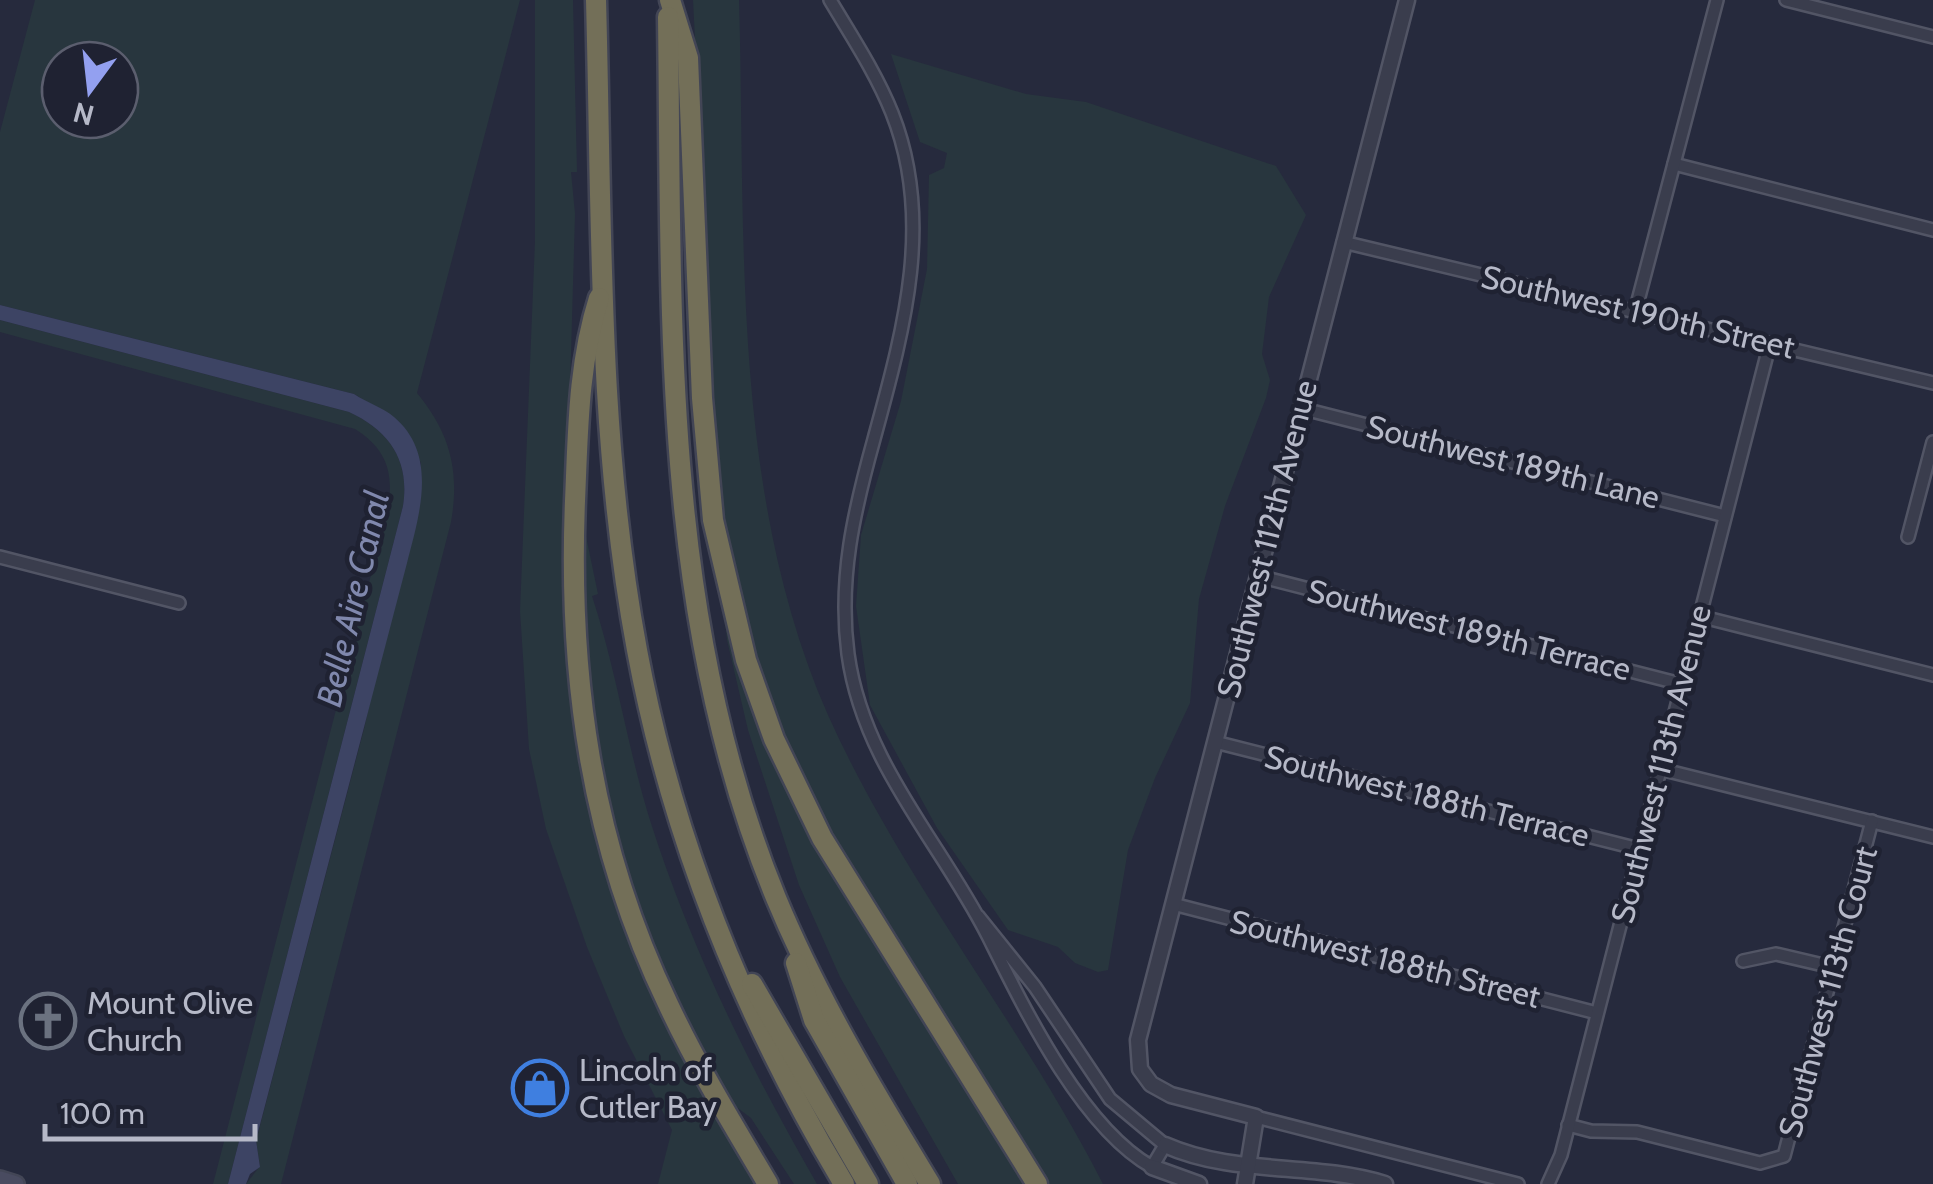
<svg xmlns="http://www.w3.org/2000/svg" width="1933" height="1184" viewBox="0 0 1933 1184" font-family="Cabin,sans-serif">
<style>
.grass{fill:#28363e;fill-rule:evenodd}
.water{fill:#3d4464}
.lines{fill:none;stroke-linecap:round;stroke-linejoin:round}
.minor-casing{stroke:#525565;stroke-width:16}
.tertiary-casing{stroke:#525565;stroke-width:19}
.secondary-casing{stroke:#434656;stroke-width:20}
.motorway-casing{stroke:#424555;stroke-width:25}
.minor{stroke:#3a3d4d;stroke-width:11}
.tertiary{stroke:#3a3d4d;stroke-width:14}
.secondary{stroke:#494b60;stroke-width:15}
.motorway{stroke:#736f58;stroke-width:20}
.labels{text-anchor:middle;stroke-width:9;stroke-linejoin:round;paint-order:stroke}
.street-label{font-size:32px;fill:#b6b9c8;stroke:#1f2232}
.poi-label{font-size:32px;fill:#b6b9c8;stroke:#1f2232;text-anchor:start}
.water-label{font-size:35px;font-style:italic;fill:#8088ad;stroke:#1f2232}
</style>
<rect width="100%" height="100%" fill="#262a3d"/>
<!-- grass -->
<g class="grass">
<path d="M35,0H520L417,393C450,433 460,471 451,522L281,1184H246L260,1166L256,1141L364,729L421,463L398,421L354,394L0,305V132ZM60,60H120V120H60Z"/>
<path d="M535,0H573L577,172H571L575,214L564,600C567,674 575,746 592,818L722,1125L754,1184H658L672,1130L624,1036L587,947L546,829L529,749L520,611L535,241Z"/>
<path d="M693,0H739C746,238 730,492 828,715C902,880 1021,1023 1103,1184H1048L1011,1118L843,859L777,728L755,662L731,566L717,468Z"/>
<path d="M891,54L1026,94L1086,102L1276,166L1306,215L1269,297L1262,354L1270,380L1266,398L1225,506L1199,599L1190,703L1155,778L1128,850L1108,970L1098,972L1075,963L1058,947L1008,930L937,828L870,705L856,606L861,535L901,401L927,269L929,175L944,168L947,153L920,142Z"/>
<path d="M0,320L349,412C390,431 410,461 403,506L228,1184H213L386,517C395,478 390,451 355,429L0,332Z"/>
<path d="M582,517L598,594L592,596C616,669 627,745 649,817C690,947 749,1066 817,1184H794L751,1118L731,1103L684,1024L621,868L582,669Z"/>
<path d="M723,598L761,723L1028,1184H958L840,977L799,885L748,730L727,640Z"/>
</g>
<!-- water -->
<path class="water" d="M0,305L354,394C366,402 384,408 394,417C439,455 419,516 407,563L256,1140L260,1167L250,1174L246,1184H228L403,506C410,461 390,431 349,412L0,320Z"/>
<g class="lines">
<!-- minor casing -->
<g class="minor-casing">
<g id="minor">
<path d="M830,0C852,37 876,73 892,113C935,221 903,332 874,439C854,511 838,579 848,654C863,764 940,841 988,936C1024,1008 1081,1127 1152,1167L1165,1145L1110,1099L1035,987L978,916"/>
<path d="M1786,0L1933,37"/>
<path d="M1674,164L1933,230"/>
<path d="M1343,242L1933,383"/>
<path d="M1635,312L1717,0"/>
<path d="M1300,408L1725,516"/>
<path d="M1908,537L1933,442"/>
<path d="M0,557L179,603"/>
<path d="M1258,576L1681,684"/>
<path d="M1699,616L1933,675"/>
<path d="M1215,742L1639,849"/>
<path d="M1660,769L1933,837"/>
<path d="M1173,904L1597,1013"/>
<path d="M1743,961L1776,954L1836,968"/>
<path d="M1256,1117L1518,1184"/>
<path d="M1568,1125L1591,1131L1637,1132L1760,1163L1784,1156L1872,821"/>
<path d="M1548,1184L1561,1155L1770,343"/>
</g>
</g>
<!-- tertiary casing -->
<g class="tertiary-casing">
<g id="tertiary">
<path d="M1165,1145C1235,1176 1313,1162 1385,1184"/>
<path d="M1152,1167L1199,1184"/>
<path d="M1245,1184L1256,1117L1171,1095L1151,1084L1140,1069L1138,1040L1407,0"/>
</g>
</g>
<!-- secondary casing -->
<g class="secondary-casing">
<path id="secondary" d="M0,1179L16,1184"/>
</g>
<!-- motorway casing -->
<g class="motorway-casing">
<g id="motorway">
<path d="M596,0C602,216 597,437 637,650C672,839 746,1020 844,1184"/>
<path d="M670,0L688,58L702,398L713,520L746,660L774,739L822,838L1037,1184"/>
<path d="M668,17C672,314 660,617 776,898C817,997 874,1092 930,1184"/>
<path d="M599,298C578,364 578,432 575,501C568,677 591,844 668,1004C697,1066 733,1125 768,1184"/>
<path d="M796,963L814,1020L907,1184"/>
<path d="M752,984L868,1184"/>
</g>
</g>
<!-- minor -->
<use href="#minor" class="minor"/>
<!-- tertiary -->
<use href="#tertiary" class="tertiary"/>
<!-- secondary -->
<use href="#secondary" class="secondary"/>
<!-- motorway -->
<use href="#motorway" class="motorway"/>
</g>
<!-- icons -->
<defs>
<g id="church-ring" transform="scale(2.875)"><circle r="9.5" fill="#1f2232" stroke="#6b7280" stroke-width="1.5"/><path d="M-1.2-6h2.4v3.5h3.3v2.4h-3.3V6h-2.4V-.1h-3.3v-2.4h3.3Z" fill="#6b7280"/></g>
<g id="shop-ring" transform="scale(2.875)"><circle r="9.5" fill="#1f2232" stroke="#3f7fe0" stroke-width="1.5"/><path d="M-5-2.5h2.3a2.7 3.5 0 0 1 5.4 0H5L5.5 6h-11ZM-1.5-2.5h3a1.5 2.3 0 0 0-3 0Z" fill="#3f7fe0"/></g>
</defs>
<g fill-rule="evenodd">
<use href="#church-ring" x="48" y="1021"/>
<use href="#shop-ring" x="540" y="1088"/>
</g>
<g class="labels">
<!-- street labels -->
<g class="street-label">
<text transform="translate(1638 312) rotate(13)" y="11">Southwest 190th Street</text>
<text transform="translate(1513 462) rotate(14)" y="11">Southwest 189th Lane</text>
<text transform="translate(1267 539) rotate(-76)" y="11">Southwest 112th Avenue</text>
<text transform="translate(1469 630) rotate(14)" y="11">Southwest 189th Terrace</text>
<text transform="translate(1661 764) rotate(-76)" y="11">Southwest 113th Avenue</text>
<text transform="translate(1427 796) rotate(14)" y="11">Southwest 188th Terrace</text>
<text transform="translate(1385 959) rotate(14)" y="11">Southwest 188th Street</text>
<text transform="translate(1828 992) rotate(-75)" y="11">Southwest 113th Court</text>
</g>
<!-- poi labels -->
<g class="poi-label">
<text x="87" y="1014">Mount Olive<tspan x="87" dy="37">Church</tspan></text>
<text x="579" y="1081">Lincoln of<tspan x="579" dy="37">Cutler Bay</tspan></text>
</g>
<!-- water labels -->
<g class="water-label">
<text transform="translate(353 599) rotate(-77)" y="12">Belle Aire Canal</text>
</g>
</g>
<!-- north arrow -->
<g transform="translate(90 90) rotate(195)"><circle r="48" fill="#1f2232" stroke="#5b5e6e" stroke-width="2.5"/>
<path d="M0-8L18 38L0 25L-18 38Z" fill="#93a0f0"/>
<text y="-15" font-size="28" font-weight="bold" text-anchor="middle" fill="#b6b9c8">N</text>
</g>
<!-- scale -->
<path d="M45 1124v15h210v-15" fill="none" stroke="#b6b9c8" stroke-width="5"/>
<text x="60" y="1124" font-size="30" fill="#b6b9c8" stroke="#1f2232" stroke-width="8" paint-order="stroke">100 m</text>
</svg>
